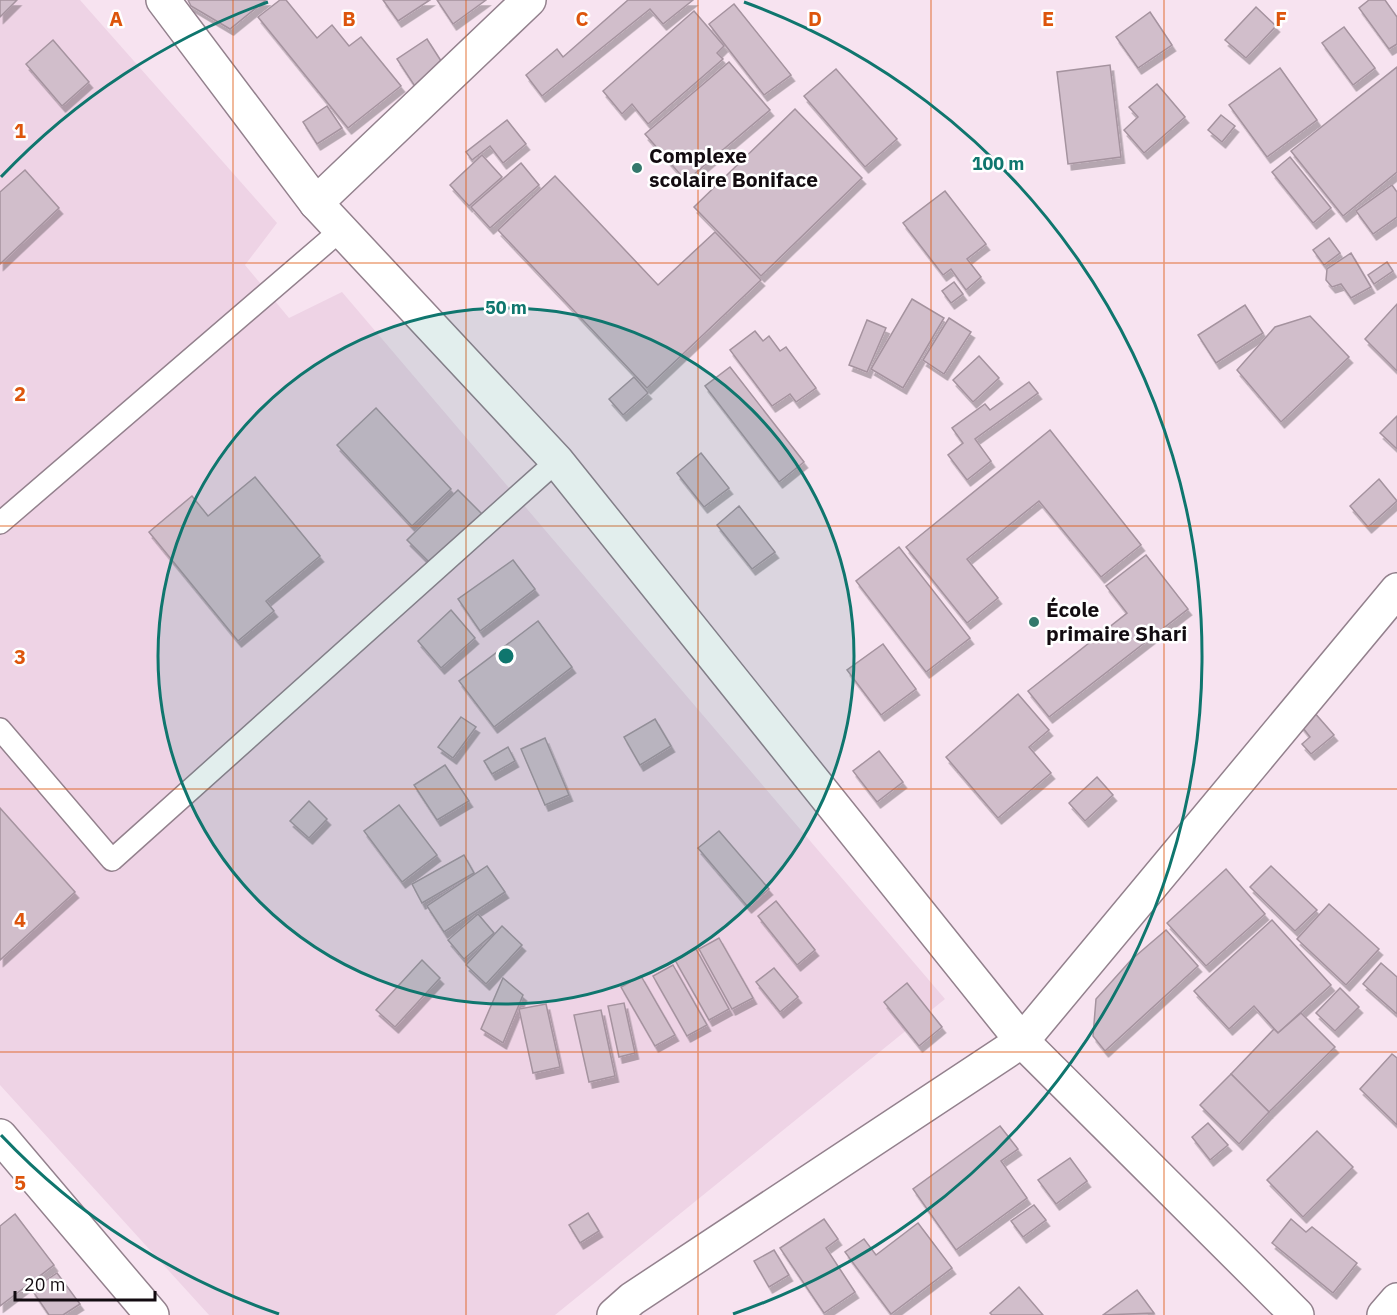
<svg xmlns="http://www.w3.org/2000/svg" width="1397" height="1315" viewBox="0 0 1397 1315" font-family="'IBM Plex Sans',sans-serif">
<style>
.built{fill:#eed3e5}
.building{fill:#d1becb;stroke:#a5939f;stroke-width:1.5;filter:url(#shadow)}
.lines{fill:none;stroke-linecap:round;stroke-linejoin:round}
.lane-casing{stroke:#93818d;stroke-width:24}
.street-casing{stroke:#93818d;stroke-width:36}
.lane{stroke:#fff;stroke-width:21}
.street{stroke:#fff;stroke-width:33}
.grid{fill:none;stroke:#dd550c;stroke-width:1.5;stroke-opacity:0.55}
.ring{fill:none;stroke:#0f766e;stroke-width:3}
.poi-dot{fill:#34786c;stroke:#fff;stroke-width:2}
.labels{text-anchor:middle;stroke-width:5;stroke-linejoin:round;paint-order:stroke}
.poi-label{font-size:21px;font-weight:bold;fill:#120b10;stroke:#fff;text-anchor:start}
.grid-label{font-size:20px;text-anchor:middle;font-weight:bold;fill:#dd550c;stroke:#fff;stroke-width:5;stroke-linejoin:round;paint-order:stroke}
.centre{fill:#0f766e;stroke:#fff;stroke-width:3}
.ring-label{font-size:18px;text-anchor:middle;font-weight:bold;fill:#0f766e;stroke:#fff;stroke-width:5;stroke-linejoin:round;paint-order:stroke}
</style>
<defs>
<filter id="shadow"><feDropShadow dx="3.5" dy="6" stdDeviation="0" flood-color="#0004"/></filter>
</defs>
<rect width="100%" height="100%" fill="#f7e3f0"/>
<!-- built -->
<path class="built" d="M0,0H80L277,223L245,265L289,318L342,292L945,999L555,1315H209L0,1085Z"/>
<!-- building -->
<g class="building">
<path d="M0,0H17L0,17Z"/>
<path d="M188,0H266L230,29L191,6Z"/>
<path d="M280,0H286L317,38L332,25L349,46L361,37L401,86L348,128L258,17Z"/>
<path d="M383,0H430L398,21Z"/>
<path d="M437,0H486L453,24Z"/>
<path d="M628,0H693L663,24L650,9L542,96L526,75L557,49L563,57Z"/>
<path d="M1369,0H1385L1397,17V44L1389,49L1359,8Z"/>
<path d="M734,4L791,75L764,95L709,24Z"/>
<path d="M1256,7L1276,26L1246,58L1225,40Z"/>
<path d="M694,11L724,46L717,53L723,59L648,124L632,104L622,114L603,91Z"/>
<path d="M1150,12L1172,45L1138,68L1116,37Z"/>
<path d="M1344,27L1375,68L1353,85L1322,43Z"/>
<path d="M427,39L450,75L420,94L397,59Z"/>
<path d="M53,40L89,82L62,106L26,64Z"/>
<path d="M729,62L770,110L686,181L645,134Z"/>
<path d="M1110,65L1121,157L1068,164L1057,72Z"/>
<path d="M1397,67V172L1343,216L1291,151Z"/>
<path d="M1280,68L1317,120L1267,157L1229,105Z"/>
<path d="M836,69L897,139L865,167L804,96Z"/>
<path d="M1157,84L1185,117L1144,153L1124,130L1138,117L1129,107Z"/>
<path d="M327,106L342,128L317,144L303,122Z"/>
<path d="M795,109L862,178L761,276L694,207Z"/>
<path d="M1221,115L1235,126L1222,142L1208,130Z"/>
<path d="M507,120L526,144L503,163L490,146L472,160L466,152Z"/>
<path d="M482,155L502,177L469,206L450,185Z"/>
<path d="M1290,157L1331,208L1313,223L1272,172Z"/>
<path d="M521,163L539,185L490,228L471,207Z"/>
<path d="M25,170L59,208L0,264V192Z"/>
<path d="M555,176L658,285L715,232L761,280L647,388L498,230Z"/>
<path d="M1392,185L1397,192V217L1373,234L1356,211Z"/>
<path d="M945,191L986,244L967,259L981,277L966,290L951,269L943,275L903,223Z"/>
<path d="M1329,238L1340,253L1324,265L1313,250Z"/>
<path d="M1351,253L1371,287L1351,298L1341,284L1332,287L1326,280L1327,269Z"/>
<path d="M1387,262L1393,271L1374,284L1368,275Z"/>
<path d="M954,282L963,294L951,303L942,291Z"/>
<path d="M912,299L944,318L903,388L871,369Z"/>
<path d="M1397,304V371L1365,339Z"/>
<path d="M1245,305L1263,333L1216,363L1198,335Z"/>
<path d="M1310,316L1349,357L1281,422L1237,370L1275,327Z"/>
<path d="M949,318L971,332L944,374L923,360Z"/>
<path d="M867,320L886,328L867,372L849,365Z"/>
<path d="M755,331L763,341L769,336L780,351L786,347L816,388L796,402L790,394L772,406L730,350Z"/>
<path d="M979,356L999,378L973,402L953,380Z"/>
<path d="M730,367L804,462L779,482L705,386Z"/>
<path d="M634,377L648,393L623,415L609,399Z"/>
<path d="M1029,382L1038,393L975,439L991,461L967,480L948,455L963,443L952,428L985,404L990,410Z"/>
<path d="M376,408L451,489L412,526L337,445Z"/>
<path d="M1397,416V449L1380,433Z"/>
<path d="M1050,430L1141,545L1101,577L1039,501L967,559L998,598L967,623L906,547Z"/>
<path d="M701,453L729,488L704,507L677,473Z"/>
<path d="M255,477L320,556L266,601L274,611L238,641L149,532L192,496L208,516Z"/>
<path d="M1379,479L1397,501L1368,527L1350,506Z"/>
<path d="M458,490L485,517L435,568L407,540Z"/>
<path d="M739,506L775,552L752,569L717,525Z"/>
<path d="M899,547L970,638L926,672L856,581Z"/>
<path d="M1146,555L1188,609L1049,717L1028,691L1127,613L1106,586Z"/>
<path d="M513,560L535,589L480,631L458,599Z"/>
<path d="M451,610L475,638L441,668L418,641Z"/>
<path d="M538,621L572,667L494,727L459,681Z"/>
<path d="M883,644L916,689L881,715L847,670Z"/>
<path d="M1018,694L1049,730L1029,747L1051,773L998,818L946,757Z"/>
<path d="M1313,711L1334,735L1311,754L1302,744L1310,737L1299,723Z"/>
<path d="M461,717L476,727L453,758L438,747Z"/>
<path d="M655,719L671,746L640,765L624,737Z"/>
<path d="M545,738L569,795L545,805L521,749Z"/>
<path d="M508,747L515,761L492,774L484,761Z"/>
<path d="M879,751L903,782L877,802L853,771Z"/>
<path d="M445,765L469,801L437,820L414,785Z"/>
<path d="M1097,777L1113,795L1085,821L1069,803Z"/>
<path d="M309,801L327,819L309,838L290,821Z"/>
<path d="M399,805L437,855L402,882L364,831Z"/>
<path d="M0,808L75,892L0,960Z"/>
<path d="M719,831L769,889L748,907L698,848Z"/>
<path d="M464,855L474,873L422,903L412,884Z"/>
<path d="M487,866L505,892L444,932L427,906Z"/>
<path d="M1271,866L1317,910L1295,931L1250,887Z"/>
<path d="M1226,869L1265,914L1206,966L1167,923Z"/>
<path d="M776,901L815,950L797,965L758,916Z"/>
<path d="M1329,904L1379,949L1346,985L1297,939Z"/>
<path d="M478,914L494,933L464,959L448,940Z"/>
<path d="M1272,920L1331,985L1278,1033L1254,1006L1229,1029L1194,991Z"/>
<path d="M502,926L522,945L486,984L466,965Z"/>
<path d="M1166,930L1198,966L1105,1051L1093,1036L1096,999L1131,960Z"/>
<path d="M719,938L753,998L732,1009L699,949Z"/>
<path d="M696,949L729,1009L709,1020L675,960Z"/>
<path d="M422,960L440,978L395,1027L376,1010Z"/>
<path d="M1381,963L1397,977V1014L1363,984Z"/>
<path d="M673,965L707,1025L687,1036L653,976Z"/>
<path d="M774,968L798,997L780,1012L756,982Z"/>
<path d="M641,976L675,1035L655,1046L621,987Z"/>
<path d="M503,978L523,995L503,1043L481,1029Z"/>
<path d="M907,983L942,1027L919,1046L884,1002Z"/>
<path d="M1340,988L1359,1007L1335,1031L1316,1013Z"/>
<path d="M624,1003L635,1053L619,1057L608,1006Z"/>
<path d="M546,1004L560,1067L533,1073L519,1009Z"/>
<path d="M601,1010L615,1076L589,1082L574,1015Z"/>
<path d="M1301,1013L1335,1047L1269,1112L1231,1074L1274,1029L1278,1033Z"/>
<path d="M1392,1054L1397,1058V1125L1360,1089Z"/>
<path d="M1231,1074L1269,1112L1239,1144L1200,1105Z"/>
<path d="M1208,1123L1228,1145L1210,1160L1192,1137Z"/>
<path d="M1000,1126L1018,1149L1001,1161L1027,1198L956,1250L913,1189Z"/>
<path d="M1317,1131L1353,1167L1303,1217L1267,1180Z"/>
<path d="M1070,1158L1087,1181L1056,1204L1038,1180Z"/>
<path d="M1034,1205L1046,1220L1023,1237L1011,1221Z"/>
<path d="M588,1213L599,1231L580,1243L569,1225Z"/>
<path d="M15,1214L54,1265L0,1306V1226Z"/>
<path d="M824,1219L838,1239L826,1248L855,1292L824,1313L780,1248Z"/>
<path d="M1291,1219L1306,1232L1312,1227L1357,1263L1333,1293L1272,1243Z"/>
<path d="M918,1223L952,1268L891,1314L845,1252L864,1239L876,1255Z"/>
<path d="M774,1250L789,1275L769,1287L754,1261Z"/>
<path d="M57,1273L80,1304L63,1315H49L32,1290Z"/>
<path d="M1019,1287L1043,1315H992L990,1313Z"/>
<path d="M1137,1290L1154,1313L1103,1315Z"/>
</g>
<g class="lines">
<!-- lane casing -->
<g class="lane-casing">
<g id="lane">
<path d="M0,523L342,229"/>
<path d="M0,729L112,860L557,461"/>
</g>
</g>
<!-- street casing -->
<g class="street-casing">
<g id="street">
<path d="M163,0L316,203L557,461L1022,1041L1297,1315"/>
<path d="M316,203L529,0"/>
<path d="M0,1136L152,1315"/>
<path d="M614,1315L632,1299L1022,1041L1397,590"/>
<path d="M1384,1315L1397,1300"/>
</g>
</g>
<!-- lane -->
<use href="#lane" class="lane"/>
<!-- street -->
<use href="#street" class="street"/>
</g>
<!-- grid -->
<path class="grid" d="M233,0V1315M466,0V1315M698,0V1315M931,0V1315M1164,0V1315M0,263H1397M0,526H1397M0,789H1397M0,1052H1397"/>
<!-- distance rings -->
<circle cx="506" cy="656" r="348" fill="#0f766e" fill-opacity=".12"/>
<g class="ring">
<circle cx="506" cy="656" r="348"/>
<path d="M279 1314A696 696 0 0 1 1 1135M1 177A696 696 0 0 1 268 2M744 2A696 696 0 0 1 733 1314"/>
</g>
<!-- markers -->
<g class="poi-dot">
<circle cx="637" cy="168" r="6"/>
<circle cx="1034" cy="622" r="6"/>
</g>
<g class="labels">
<!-- poi labels -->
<g class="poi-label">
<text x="649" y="163">Complexe<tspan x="649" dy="24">scolaire Boniface</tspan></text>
<text x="1046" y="617">École<tspan x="1046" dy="24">primaire Shari</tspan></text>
</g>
</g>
<g class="grid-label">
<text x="116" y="26">A</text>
<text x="349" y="26">B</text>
<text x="582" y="26">C</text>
<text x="815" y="26">D</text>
<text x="1048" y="26">E</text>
<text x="1281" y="26">F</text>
<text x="20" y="138">1</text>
<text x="20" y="401">2</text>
<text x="20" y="664">3</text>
<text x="20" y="927">4</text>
<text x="20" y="1190">5</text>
</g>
<circle cx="506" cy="656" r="9" class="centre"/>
<g class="ring-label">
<text x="998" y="170">100 m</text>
<text x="506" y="314">50 m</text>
</g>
<!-- scale -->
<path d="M15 1291v9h140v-9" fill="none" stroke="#120b10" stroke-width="3"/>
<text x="24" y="1291" font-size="18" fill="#120b10" stroke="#ffffff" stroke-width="4.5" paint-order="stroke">20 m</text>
</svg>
